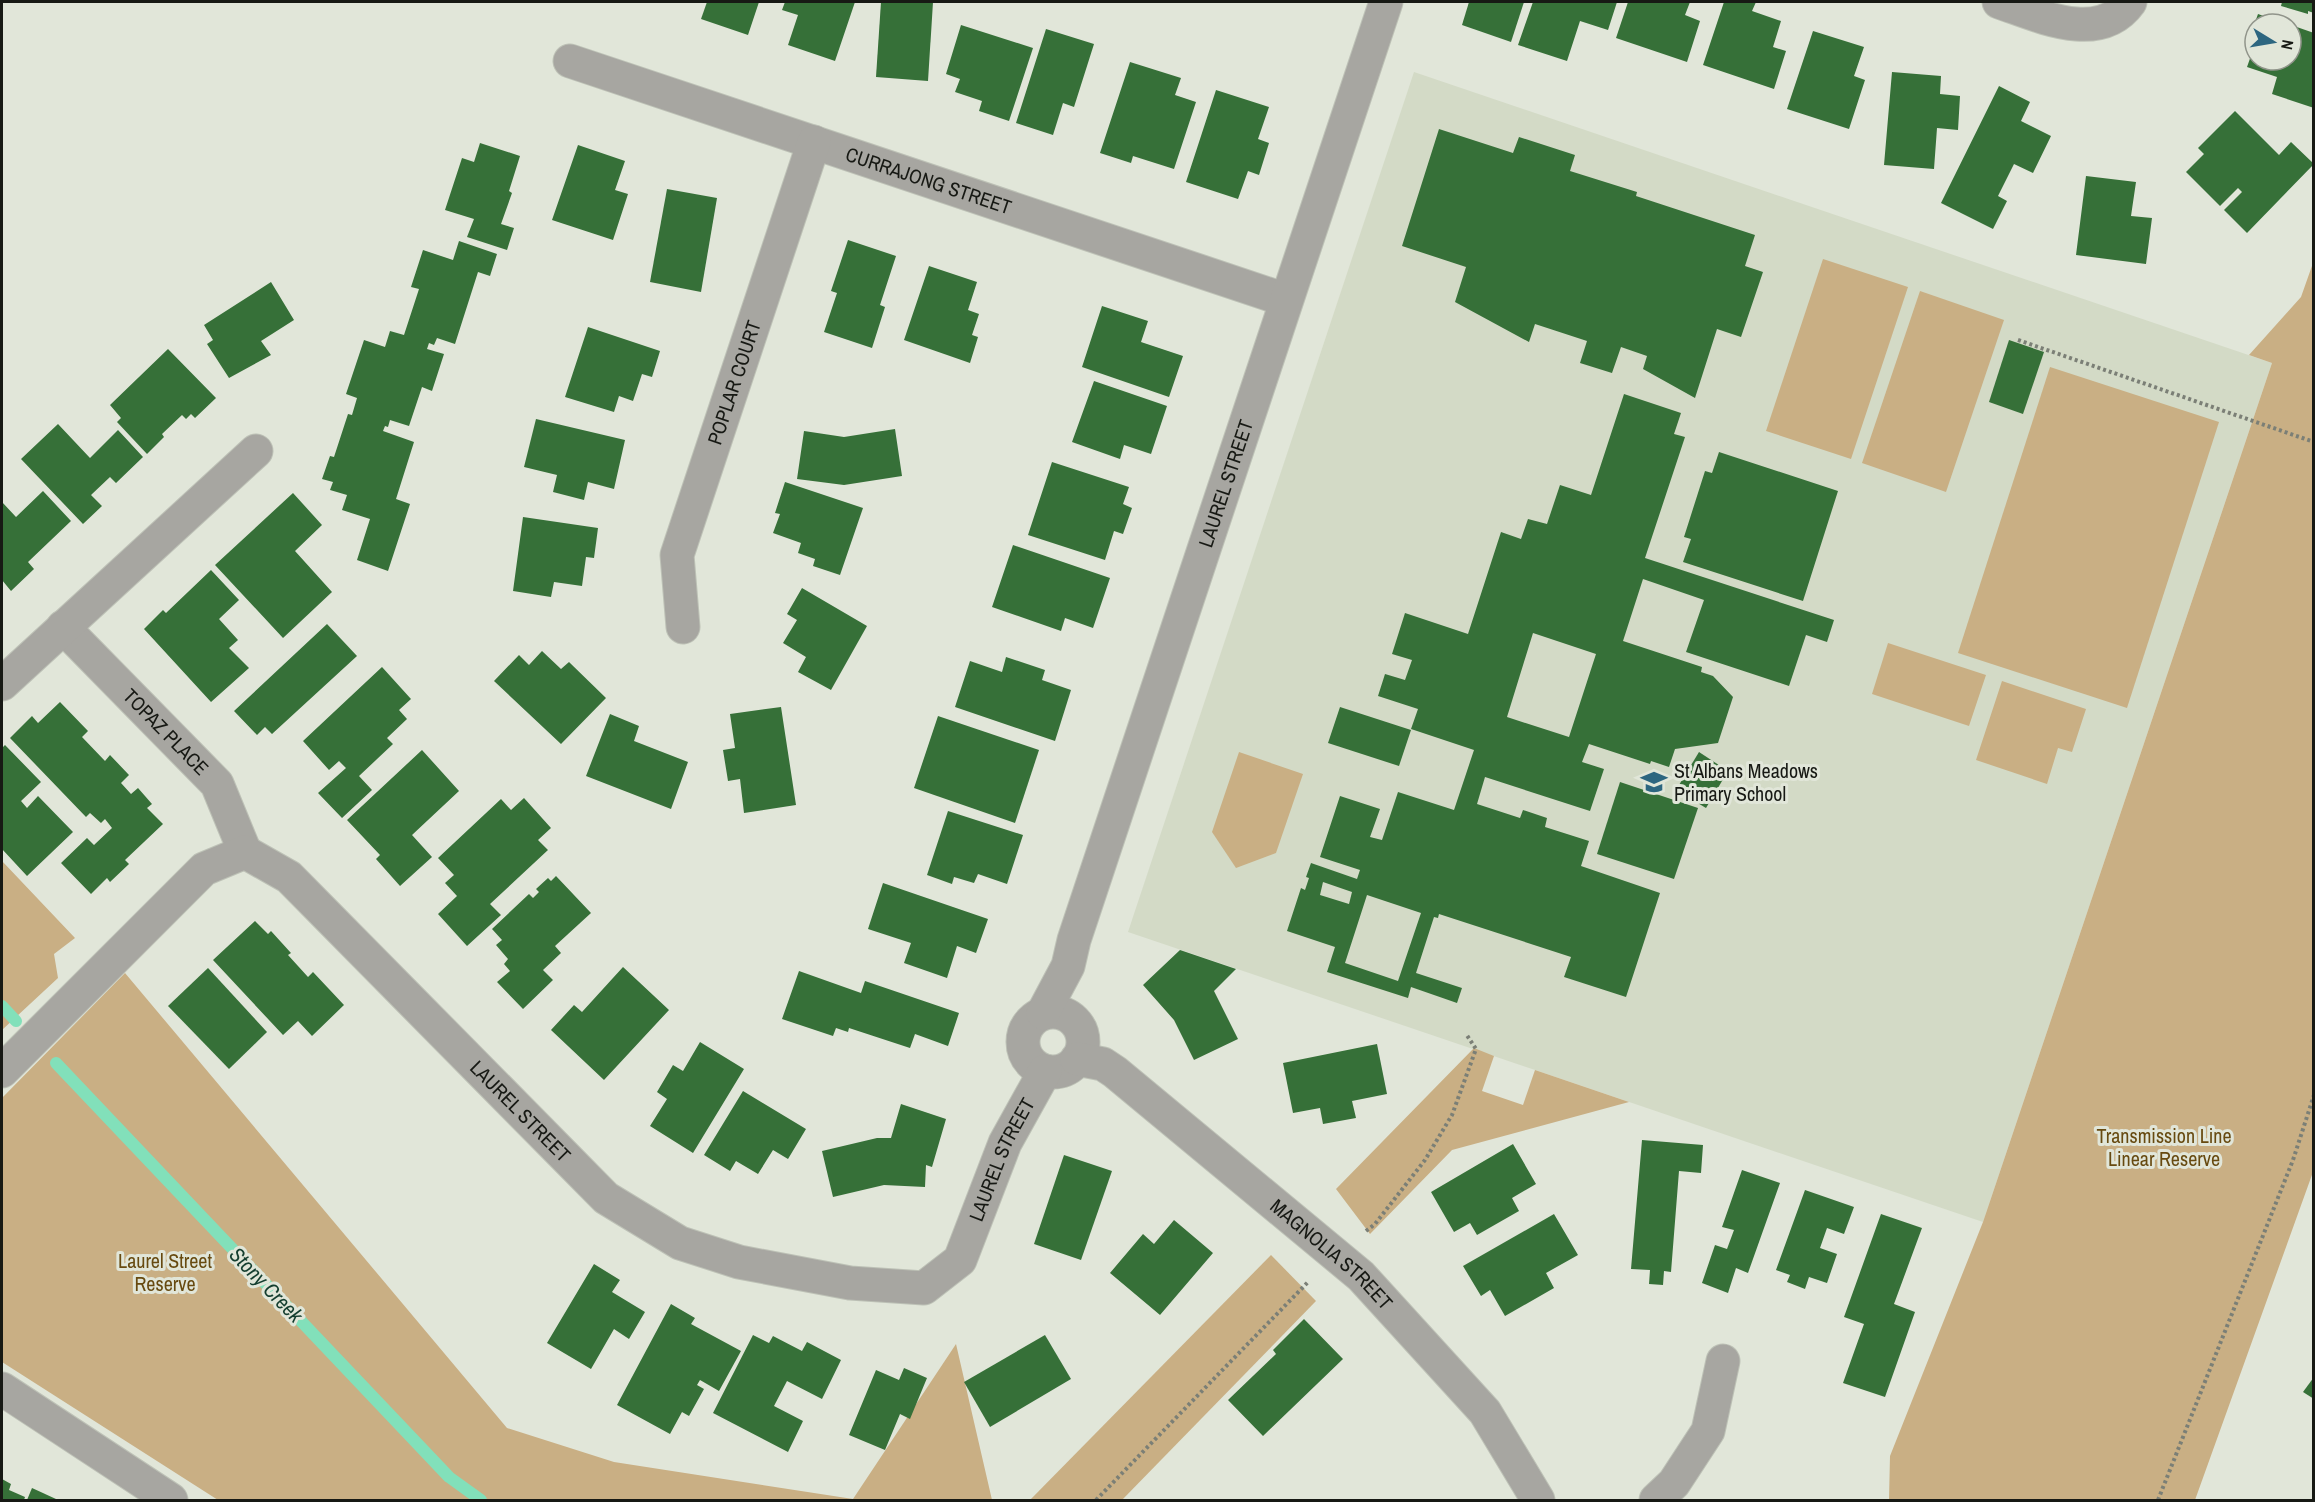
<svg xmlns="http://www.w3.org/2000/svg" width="2315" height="1502" viewBox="0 0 2315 1502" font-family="'Archivo Narrow',sans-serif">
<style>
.built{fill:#d3dac6}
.green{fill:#c9af84}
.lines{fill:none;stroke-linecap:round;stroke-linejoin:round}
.stream{stroke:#82e0ba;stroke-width:12}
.building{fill:#367038;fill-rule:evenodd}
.minor-casing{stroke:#bdc1b6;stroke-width:35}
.path{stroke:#7b7f76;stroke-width:4;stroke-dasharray:3 3;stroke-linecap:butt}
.minor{stroke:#a7a6a1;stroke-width:33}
.labels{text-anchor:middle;stroke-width:6;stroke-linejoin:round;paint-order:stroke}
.street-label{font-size:20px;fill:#171914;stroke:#e1e6d9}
.poi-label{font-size:20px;fill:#171914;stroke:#e1e6d9;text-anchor:start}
.park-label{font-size:20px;fill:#674a10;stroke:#e1e6d9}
.water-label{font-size:21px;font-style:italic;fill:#143e2f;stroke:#e1e6d9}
</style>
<rect width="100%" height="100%" fill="#e1e6d9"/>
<!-- built -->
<path class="built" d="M1414,72L2272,363L1983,1222L1128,932Z"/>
<!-- green -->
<g class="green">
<path d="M1823,259L1908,287L1851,459L1766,431Z"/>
<path d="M2313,263V1172L2195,1500H1889L1890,1456L1983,1222L2272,363L2249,355L2301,297Z"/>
<path d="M1920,291L2004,320L1946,492L1862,463Z"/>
<path d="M2050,367L2219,422L2127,708L1958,653Z"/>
<path d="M1888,643L1986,675L1969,726L1872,694Z"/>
<path d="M2002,681L2086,709L2072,752L2058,748L2047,784L1976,760Z"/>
<path d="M1239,752L1303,774L1276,853L1236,868L1212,832Z"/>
<path d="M2,861L75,938L54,954L58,978L2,1030Z"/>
<path d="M125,973L507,1428L614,1462L853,1499L956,1344L992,1500H218L2,1362V1098Z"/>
<path d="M1474,1048L1494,1056L1482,1091L1523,1105L1535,1070L1629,1102L1452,1150L1370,1234L1336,1189Z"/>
<path d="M1271,1255L1316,1301L1122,1500H1030Z"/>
</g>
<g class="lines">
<!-- stream -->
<g class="stream">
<path d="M2,1006L16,1021"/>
<path d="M56,1063L449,1477L481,1500"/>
</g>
</g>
<!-- building -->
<g class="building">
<path d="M707,2H759L748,35L701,19Z"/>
<path d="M785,2H855L835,61L788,45L798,15L782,10Z"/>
<path d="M881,2H933L928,81L876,77Z"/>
<path d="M1469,2H1524L1511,42L1462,25Z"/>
<path d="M1533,2H1617L1608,30L1580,21L1567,61L1518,45Z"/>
<path d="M1628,2H1690L1685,15L1700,21L1687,62L1616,38Z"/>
<path d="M1724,2H1756L1752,11L1781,21L1773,47L1786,51L1774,89L1703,65Z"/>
<path d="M2282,2H2314V13L2308,11V14L2281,6Z"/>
<path d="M2258,14L2286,24H2255V60H2291V25L2314,33V108L2272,94L2277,77L2247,67L2253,50L2246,48Z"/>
<path d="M961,25L1033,48L1009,121L979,111L982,101L955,92L960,79L946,74Z"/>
<path d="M1046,29L1094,44L1074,107L1063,103L1053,135L1016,123Z"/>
<path d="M1813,31L1864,47L1854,76L1865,80L1849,129L1787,109Z"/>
<path d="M1130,62L1181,78L1175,95L1196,102L1174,169L1133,156L1131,163L1100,153Z"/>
<path d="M1892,72L1941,76L1940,94L1960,96L1958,130L1937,128L1934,169L1884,165Z"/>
<path d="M1999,86L2030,102L2021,121L2051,136L2033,173L2014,164L1998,196L2007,201L1993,229L1941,203Z"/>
<path d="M1216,90L1269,107L1258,139L1269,143L1259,175L1248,171L1238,199L1186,182Z"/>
<path d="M2235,111L2279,155L2291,142L2314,164L2247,233L2224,210L2242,192L2238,188L2220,206L2186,172L2204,154L2198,148Z"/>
<path d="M1439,129L1513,153L1519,137L1575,155L1570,171L1637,192L1636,196L1755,235L1745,266L1763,272L1741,337L1717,329L1695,398L1643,369L1647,356L1621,347L1612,373L1580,363L1587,341L1535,324L1529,342L1455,302L1466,267L1402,246Z"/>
<path d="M480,143L520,156L509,191L512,193L501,224L514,228L507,250L467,237L474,219L445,210L462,158L474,162Z"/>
<path d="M578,145L625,161L615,190L628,194L613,240L552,220Z"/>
<path d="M2086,176L2136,182L2131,216L2152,218L2146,264L2076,255Z"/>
<path d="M667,189L717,198L701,292L650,282Z"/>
<path d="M848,240L896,256L880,305L885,307L872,348L824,332L837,293L831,291Z"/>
<path d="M459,241L497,254L490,276L478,272L455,344L437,338L434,345L429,343L427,349L444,354L432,391L422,387L409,426L390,420L388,427L385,426L383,431L414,442L396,499L410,504L388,571L357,560L370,519L342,510L347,495L330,490L333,482L322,479L330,456L334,457L348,414L352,415L357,398L346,394L364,340L385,347L390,331L404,335L419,289L411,287L423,250L453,260Z"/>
<path d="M929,266L977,282L968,310L979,314L972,335L978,337L970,363L904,340Z"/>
<path d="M271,282L294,320L261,341L271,355L229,378L207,344L213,340L204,325Z"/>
<path d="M1102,306L1148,321L1141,342L1183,356L1169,397L1082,367Z"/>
<path d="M588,327L660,351L652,377L642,374L633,401L619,396L614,412L565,397Z"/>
<path d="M2009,340L2044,352L2023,414L1989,402Z"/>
<path d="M168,349L216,398L195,418L191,414L186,419L182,415L162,434L164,437L147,454L117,422L121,418L110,405Z"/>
<path d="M1094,381L1167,406L1151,454L1124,445L1120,459L1072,442Z"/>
<path d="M1624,394L1681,413L1674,434L1685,437L1645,558L1834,620L1827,642L1806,635L1789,686L1686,652L1704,600L1643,579L1623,641L1702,667L1701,672L1713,676L1733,697L1718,743L1675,749L1669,767L1651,761L1650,764L1589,744L1582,762L1604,769L1590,811L1485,777L1477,804L1520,818L1523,810L1547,818L1545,827L1589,841L1581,866L1660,893L1626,997L1564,977L1571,957L1439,914L1438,918L1434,917L1416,973L1462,988L1457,1003L1411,987L1408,998L1327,972L1335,947L1287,931L1301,888L1305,890L1309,878L1306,877L1311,863L1357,879L1360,870L1320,857L1340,796L1380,809L1370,837L1382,840L1398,792L1454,810L1474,750L1411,729L1418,709L1378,696L1385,674L1405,680L1412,660L1392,654L1405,613L1468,634L1501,532L1521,539L1528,519L1547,524L1560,485L1591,495ZM1533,633L1596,654L1569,737L1507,717ZM1323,882L1352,892L1349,904L1320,895ZM1367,895L1421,913L1398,981L1345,963Z"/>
<path d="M536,419L625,440L614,489L588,482L584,500L553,492L557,475L524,467Z"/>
<path d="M58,424L90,458L118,430L143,457L116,483L110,477L91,495L102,506L83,524L21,459Z"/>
<path d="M895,429L902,476L844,485L797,479L804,431L844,437Z"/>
<path d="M1719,452L1838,491L1803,601L1683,562L1691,539L1684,537L1705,471L1712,473Z"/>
<path d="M1052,462L1129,487L1123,504L1132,508L1123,534L1114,531L1105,560L1028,535Z"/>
<path d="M785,482L863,508L840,575L813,566L815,559L798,553L801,543L773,533L780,514L775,513Z"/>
<path d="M43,491L71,521L28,562L34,569L11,591L2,580V502L16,517Z"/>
<path d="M293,493L322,525L295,551L332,592L283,638L215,565Z"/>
<path d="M523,517L598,528L594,558L586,557L582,586L554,582L551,597L513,591Z"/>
<path d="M1013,545L1110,578L1093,628L1065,618L1061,631L992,607Z"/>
<path d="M211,570L239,600L219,619L238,640L229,648L249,668L211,702L144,629L163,610L166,613Z"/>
<path d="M802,588L867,626L831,690L798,672L806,657L783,643L797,620L787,614Z"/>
<path d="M327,624L357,656L272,734L265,727L257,735L234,711Z"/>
<path d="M542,651L561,669L569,662L606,698L561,744L494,681L519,655L529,665Z"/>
<path d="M1006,657L1045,670L1042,680L1071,690L1055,741L955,707L970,661L1002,672Z"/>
<path d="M382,667L411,699L399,710L407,719L387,738L393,744L359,776L372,790L342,818L318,793L346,768L339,761L329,770L303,741Z"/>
<path d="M60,702L88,731L82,737L105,761L110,755L129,775L121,783L131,794L138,788L152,804L147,808L163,824L125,860L129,864L110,882L107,878L91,894L61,863L87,838L94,845L112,828L105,819L101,823L90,813L86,817L10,738L32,716L38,723Z"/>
<path d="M781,707L796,805L744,813L740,779L728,781L723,750L735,748L730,714Z"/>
<path d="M1340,707L1411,730L1399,766L1328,743Z"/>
<path d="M610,714L639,726L634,741L688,762L671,809L586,776Z"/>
<path d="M938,716L1039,750L1015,823L914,788Z"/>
<path d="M5,745L41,782L21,801L27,808L38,796L73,832L27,876L2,849V748Z"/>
<path d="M422,750L459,791L412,835L432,857L400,886L376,859L380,855L347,820Z"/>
<path d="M1699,752L1728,771L1706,808L1676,790Z"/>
<path d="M1620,782L1698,808L1674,879L1597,854Z"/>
<path d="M524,798L551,828L538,840L548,850L490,904L501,915L467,946L438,914L457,896L445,883L454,875L438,858L501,799L511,810Z"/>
<path d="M948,811L1023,835L1007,884L978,874L974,883L954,877L952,884L927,875Z"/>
<path d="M556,876L591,913L555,946L561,953L543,970L553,980L523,1009L497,982L510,971L504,964L508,959L496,945L502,940L492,929L529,894L533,898L539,892L536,889L548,878L551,881Z"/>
<path d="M883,883L988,919L976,953L957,946L947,978L904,963L911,943L868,929Z"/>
<path d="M255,921L268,934L271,931L291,953L288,955L308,977L313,972L344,1005L312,1036L298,1021L283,1035L213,960Z"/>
<path d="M1180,950L1236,969L1214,991L1238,1039L1194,1060L1174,1020L1143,985Z"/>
<path d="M623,967L669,1010L604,1080L551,1030L574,1005L582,1012Z"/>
<path d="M208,968L267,1032L229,1069L168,1006Z"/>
<path d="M799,971L861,993L865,981L959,1013L948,1046L915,1034L910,1048L849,1028L848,1032L836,1028L833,1036L782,1019Z"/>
<path d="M700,1042L744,1069L693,1153L650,1126L667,1099L657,1092L673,1065L683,1071Z"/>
<path d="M1377,1044L1387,1094L1352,1101L1356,1118L1323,1124L1320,1108L1293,1113L1283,1063Z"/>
<path d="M743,1091L806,1129L788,1159L773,1150L758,1174L736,1161L730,1171L704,1155Z"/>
<path d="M901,1104L946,1119L932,1167L926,1165L925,1187L884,1185L833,1197L822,1151L877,1138H891Z"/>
<path d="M1642,1140L1703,1145L1701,1173L1679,1171L1671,1272L1664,1271L1663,1285L1649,1284L1650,1270L1631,1269Z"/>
<path d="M1513,1144L1536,1184L1512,1198L1519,1211L1477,1235L1470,1223L1454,1232L1431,1192Z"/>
<path d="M1064,1155L1112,1171L1081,1260L1034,1244Z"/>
<path d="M1742,1170L1780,1183L1748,1273L1736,1268L1728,1293L1702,1283L1715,1245L1727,1249L1734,1230L1722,1227Z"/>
<path d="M1805,1190L1854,1207L1844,1234L1827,1228L1820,1248L1837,1254L1827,1283L1809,1277L1805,1289L1787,1282L1790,1275L1776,1270Z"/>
<path d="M1554,1214L1578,1255L1546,1273L1554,1288L1505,1316L1490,1290L1481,1296L1463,1266Z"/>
<path d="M1881,1214L1922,1228L1894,1304L1915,1312L1885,1397L1843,1383L1864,1324L1844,1317Z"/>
<path d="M1174,1220L1213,1253L1160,1315L1110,1273L1143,1234L1154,1244Z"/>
<path d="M594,1264L620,1280L612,1292L645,1312L629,1339L614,1329L591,1369L547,1343Z"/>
<path d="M671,1304L695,1318L691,1324L741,1351L719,1391L700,1380L697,1385L704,1389L689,1416L682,1412L670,1434L617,1405Z"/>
<path d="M1304,1319L1343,1359L1263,1436L1228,1400L1276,1354L1273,1350Z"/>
<path d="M753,1335L769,1343L773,1336L802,1351L807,1342L841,1360L822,1399L787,1381L774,1406L803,1421L788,1452L713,1413Z"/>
<path d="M1045,1335L1071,1379L990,1427L964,1382Z"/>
<path d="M904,1368L927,1378L910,1419L900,1414L885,1450L849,1435L876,1370L899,1380Z"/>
<path d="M2314,1377V1399L2303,1392Z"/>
<path d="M2,1479L11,1484L9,1490L25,1497L24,1500H2Z"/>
<path d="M32,1488L56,1499V1500H27Z"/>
</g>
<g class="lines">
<!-- minor casing -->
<g class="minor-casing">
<g id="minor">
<path d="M1999,2C2038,15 2099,45 2130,2"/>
<path id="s1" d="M570,61L1286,300"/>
<path id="s2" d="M63,627L217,784L245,852"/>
<path id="s3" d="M683,627L677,555L814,142"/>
<path d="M2,684L256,451"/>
<circle cx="1053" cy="1042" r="30"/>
<path id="s4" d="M1043,1013L1068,966L1074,940L1386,2"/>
<path id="s5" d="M1077,1059L1103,1064L1115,1072L1361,1276L1485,1412L1538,1500"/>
<path id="s6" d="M2,1071L204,869L245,852L289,877L606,1198L680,1243L739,1262L850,1283L924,1288L960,1260L1005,1143L1045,1071"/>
<path d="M2,1389L171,1500"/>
<path d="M1656,1500L1674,1483L1708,1431L1723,1361"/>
</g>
</g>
<!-- path -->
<g class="path">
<path d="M2018,340L2314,442"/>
<path d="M1366,1231L1375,1224L1425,1160L1452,1115L1476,1049L1466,1034"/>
<path d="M1096,1500L1309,1281"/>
<path d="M2158,1500L2293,1160L2314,1095"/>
</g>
<!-- minor -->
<use href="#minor" class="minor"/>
</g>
<!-- icons -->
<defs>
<g id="school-bare" transform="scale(2.07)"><path d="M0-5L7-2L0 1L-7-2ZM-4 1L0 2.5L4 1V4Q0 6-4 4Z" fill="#2d6680" stroke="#e1e6d9" stroke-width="2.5" paint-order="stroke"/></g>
</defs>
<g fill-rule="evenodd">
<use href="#school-bare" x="1654" y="782"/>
</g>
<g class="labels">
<!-- street labels -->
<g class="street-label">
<text dy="7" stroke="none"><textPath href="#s1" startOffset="378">CURRAJONG STREET</textPath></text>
<text dy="7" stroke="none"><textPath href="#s3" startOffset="254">POPLAR COURT</textPath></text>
<text dy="7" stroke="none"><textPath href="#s4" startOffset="561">LAUREL STREET</textPath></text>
<text dy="7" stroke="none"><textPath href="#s2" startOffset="147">TOPAZ PLACE</textPath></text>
<text dy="7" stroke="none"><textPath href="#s6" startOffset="710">LAUREL STREET</textPath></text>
<text dy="7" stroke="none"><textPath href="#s6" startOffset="1322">LAUREL STREET</textPath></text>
<text dy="7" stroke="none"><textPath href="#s5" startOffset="324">MAGNOLIA STREET</textPath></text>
</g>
<!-- poi labels -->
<g class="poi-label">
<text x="1674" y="778">St Albans Meadows<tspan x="1674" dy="23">Primary School</tspan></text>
</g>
<!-- park labels -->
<g class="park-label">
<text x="2164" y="1143">Transmission Line<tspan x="2164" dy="23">Linear Reserve</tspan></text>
<text x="165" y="1268">Laurel Street<tspan x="165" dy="23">Reserve</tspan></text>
</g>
<!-- water labels -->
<g class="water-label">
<text transform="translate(266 1285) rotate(46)" y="7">Stony Creek</text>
</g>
</g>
<!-- border -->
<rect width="2315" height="1502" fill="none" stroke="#171914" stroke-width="6"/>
<!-- north arrow -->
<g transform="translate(2273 42) rotate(101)"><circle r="28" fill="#e1e6d9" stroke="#90948a" stroke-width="1.5"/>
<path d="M0-4.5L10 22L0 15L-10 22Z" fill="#2d6680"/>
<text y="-9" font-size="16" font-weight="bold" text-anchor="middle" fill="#171914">N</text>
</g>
</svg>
